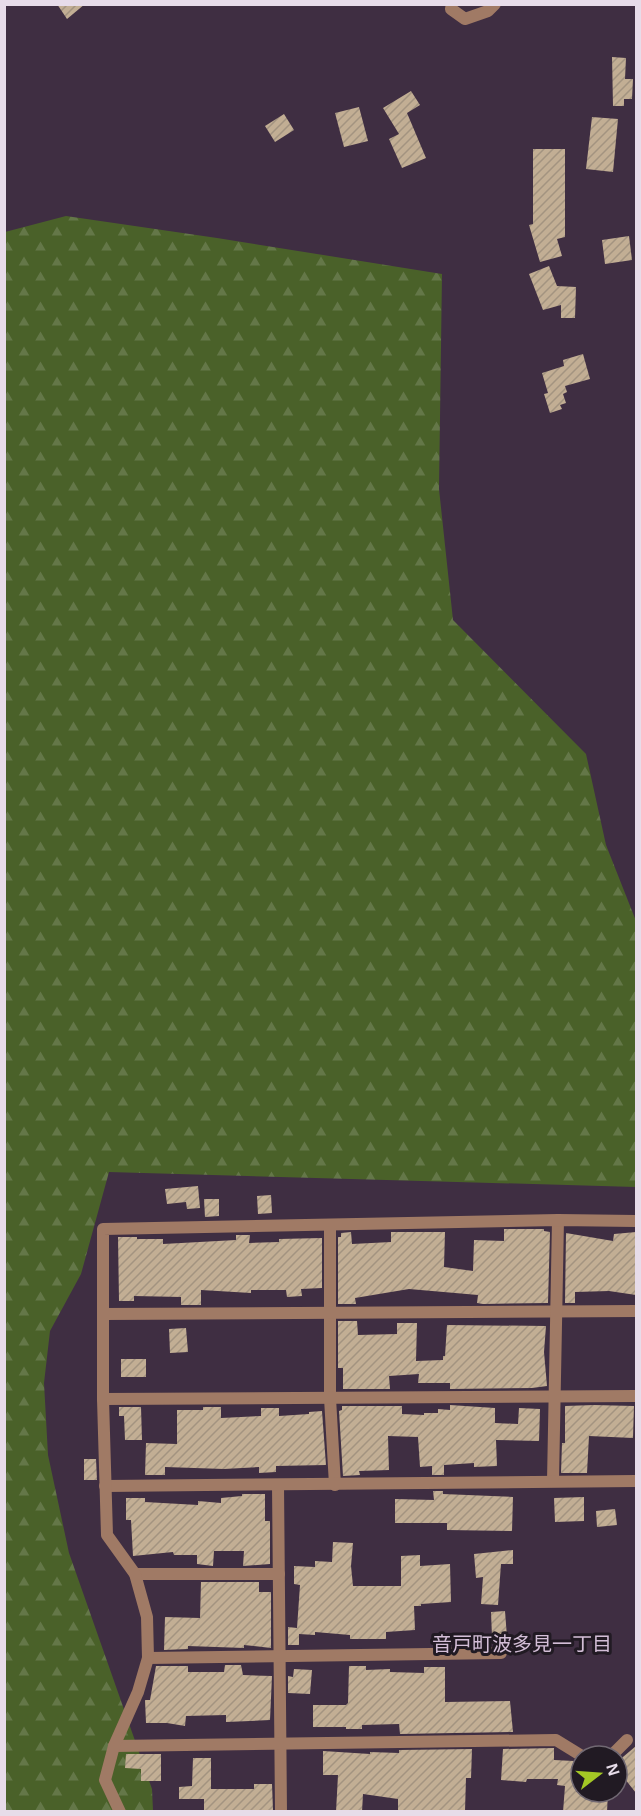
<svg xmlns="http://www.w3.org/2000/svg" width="641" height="1816" viewBox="0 0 641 1816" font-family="Helvetica,'Noto Sans JP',sans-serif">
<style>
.forest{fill:url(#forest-firs)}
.building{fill:url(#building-hatch)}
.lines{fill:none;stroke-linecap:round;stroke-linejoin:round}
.minor{stroke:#a07a65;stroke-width:12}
.labels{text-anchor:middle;stroke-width:6;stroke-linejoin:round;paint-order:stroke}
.neighbourhood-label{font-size:20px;fill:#d3bed7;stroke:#211a23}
</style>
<defs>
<pattern id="forest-firs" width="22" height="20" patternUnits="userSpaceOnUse" patternTransform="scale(1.5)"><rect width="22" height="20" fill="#4a6129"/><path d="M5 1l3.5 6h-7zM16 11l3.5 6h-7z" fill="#647748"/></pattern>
<pattern id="building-hatch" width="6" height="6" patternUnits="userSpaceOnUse" patternTransform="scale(1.5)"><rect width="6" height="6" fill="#c2ae94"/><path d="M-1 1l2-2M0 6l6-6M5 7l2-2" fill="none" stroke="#a39380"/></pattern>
</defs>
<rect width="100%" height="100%" fill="#3f2e42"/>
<!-- forest -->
<path class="forest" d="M66,216L217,238L442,274L439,489L453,620L586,754L606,845L636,921V1187L109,1172L81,1274L50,1331L44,1383L48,1455L69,1553L152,1789L153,1811L5,1812V232Z"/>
<!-- building -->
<g class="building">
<path d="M57,4H85L67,19Z"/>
<path d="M612,57L626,58L625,79H633L632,99H624V106H613Z"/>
<path d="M411,91L420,105L407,113L426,158L402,168L389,139L399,134L383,108Z"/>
<path d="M359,107L368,141L344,147L335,113Z"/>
<path d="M284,114L294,130L275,142L265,126Z"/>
<path d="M592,117L618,119L613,172L586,169Z"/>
<path d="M533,149H565V237L557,239L562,256L540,262L529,225L533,224Z"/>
<path d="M629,236L632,260L605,264L602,240Z"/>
<path d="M549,266L557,286L576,287L575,318H561V305L543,310L529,274Z"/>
<path d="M583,354L590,379L565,386L567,392L563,394L566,403L560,405L562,409L550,413L544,394L548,393L542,373L564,366L563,360Z"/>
<path d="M198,1186L200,1208L187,1209L186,1202L167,1204L165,1189Z"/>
<path d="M271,1195L272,1213L258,1214L257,1196Z"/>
<path d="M204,1199H219V1216L205,1217Z"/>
<path d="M504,1229H544V1231L550,1232L548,1303L483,1304L477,1303L478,1295L409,1289L355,1298L356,1304H338V1237H341V1233L351,1232L352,1244L391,1242V1232H445L444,1267L473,1271L474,1240L504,1241Z"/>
<path d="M636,1232V1295L609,1291L575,1292V1303H565L566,1233L613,1241L614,1234Z"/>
<path d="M236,1235H250L249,1243L279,1242V1239L322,1238V1288L301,1289L302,1296L287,1297L286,1290H251V1293L201,1290V1305H181V1297L134,1296V1301H119L118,1237H137V1239H163V1244L236,1240Z"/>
<path d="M338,1321H357L358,1335L397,1334V1323H417L416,1361L443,1360V1356H445L447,1325L546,1326L544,1352L547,1386L532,1388L450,1389V1383H418L419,1374L389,1376L390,1389H343V1368H338Z"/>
<path d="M186,1328L188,1352L170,1353L169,1329Z"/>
<rect x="121" y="1359" width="25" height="18"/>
<path d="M450,1405L495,1408V1423L518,1424L519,1408L540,1409L539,1441L496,1440L497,1466L474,1467V1463L444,1465V1475H432V1466L420,1467L418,1437L388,1436L389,1470L359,1471L360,1475L343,1476L339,1411L342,1410V1406H402V1414L424,1415V1413H438V1409L450,1410Z"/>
<path d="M594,1405L634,1406L633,1438L589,1436L587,1473H561L562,1443H565V1406Z"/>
<path d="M119,1407H141L142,1440H125L124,1416H119Z"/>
<path d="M203,1407H221V1418L261,1416V1408H279V1416L309,1414V1412L322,1411L326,1465L276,1466V1472L259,1473V1467L224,1469L165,1467V1475H145L146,1443L177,1444V1410H203Z"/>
<path d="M84,1459H96L97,1480H84Z"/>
<path d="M433,1491H443V1494L513,1497L512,1531L447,1530V1523H395V1499L434,1500Z"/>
<path d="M242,1494H265V1521H270V1564L243,1566L244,1551H214L213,1566L197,1564V1555H174L173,1552L133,1556L131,1520H126V1498H145V1502L198,1505V1501L221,1503V1498L242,1496Z"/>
<path d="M584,1497V1521L555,1522L554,1498Z"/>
<path d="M615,1509L617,1525L597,1527L596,1511Z"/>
<path d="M333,1542L353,1543L351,1566L353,1586H401V1556L420,1555V1566L450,1564L451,1602L421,1604V1606H414L415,1630L386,1632V1639H350V1635L315,1632V1635L299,1634V1645H288V1627L297,1628L300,1585L294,1584V1566L315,1567V1561L332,1562Z"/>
<path d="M513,1550V1564H501L498,1605L481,1604L483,1577L476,1578L474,1554Z"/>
<path d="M201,1582H259V1592H271V1648L244,1645V1648L188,1646V1649L164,1650L165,1617L200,1618Z"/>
<path d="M505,1611L507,1637H492L491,1612Z"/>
<path d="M225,1665H241L243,1675L272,1676L270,1720L226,1722V1715L186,1716L185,1726L167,1723H146L145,1700H150L156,1666H188V1672H224Z"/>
<path d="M349,1666H366V1670L390,1669V1672L424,1673V1667H445V1702L510,1701L513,1732L400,1734L399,1724L362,1725V1729H346V1727H313V1705H346L348,1703Z"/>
<path d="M294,1669L312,1670L310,1694L288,1693V1676L293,1677Z"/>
<path d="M636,1746V1793L617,1769V1762Z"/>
<path d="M554,1748V1760L574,1761L578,1763L576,1792H608L607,1812H563L565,1786L557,1785L558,1779H527L526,1782L501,1780L503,1749Z"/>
<path d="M472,1749L471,1778H466L465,1811L398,1812V1799L363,1794L362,1812H336L338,1775H323V1751L370,1754V1752L399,1753V1750Z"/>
<path d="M126,1754H161V1781H141V1769L125,1768Z"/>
<path d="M193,1758H211V1789H254V1784H272L273,1810L204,1812V1799H179V1787L192,1786Z"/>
</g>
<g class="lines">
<!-- minor -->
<g class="minor">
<path d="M452,4L451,9L465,19L488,11L495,4"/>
<path d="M330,1225V1398L335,1485"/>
<path d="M103,1314L636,1311"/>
<path d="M103,1399L636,1396"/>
<path d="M553,1481L558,1220"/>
<path d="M278,1485L281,1812"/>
<path d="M105,1486L636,1481"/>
<path d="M135,1574H279"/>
<path d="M148,1658L501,1653"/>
<path d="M114,1746L556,1740L582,1756"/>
<path d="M611,1756L627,1740"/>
<path d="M120,1812L105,1780L114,1746L138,1692L148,1658L147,1617L135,1574L107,1535L103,1399V1229L558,1220L636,1221"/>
</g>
</g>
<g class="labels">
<!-- neighbourhood labels -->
<g class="neighbourhood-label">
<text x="522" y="1651">音戸町波多見一丁目</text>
</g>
</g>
<!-- border -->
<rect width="641" height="1816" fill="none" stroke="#e7dce9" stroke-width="12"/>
<!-- north arrow -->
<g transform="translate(599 1774) rotate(73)"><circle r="28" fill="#211a23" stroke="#706872" stroke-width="1.5"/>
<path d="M0-4.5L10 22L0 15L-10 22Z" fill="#a4c825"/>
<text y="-9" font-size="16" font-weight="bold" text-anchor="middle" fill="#e7dce9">N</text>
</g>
</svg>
